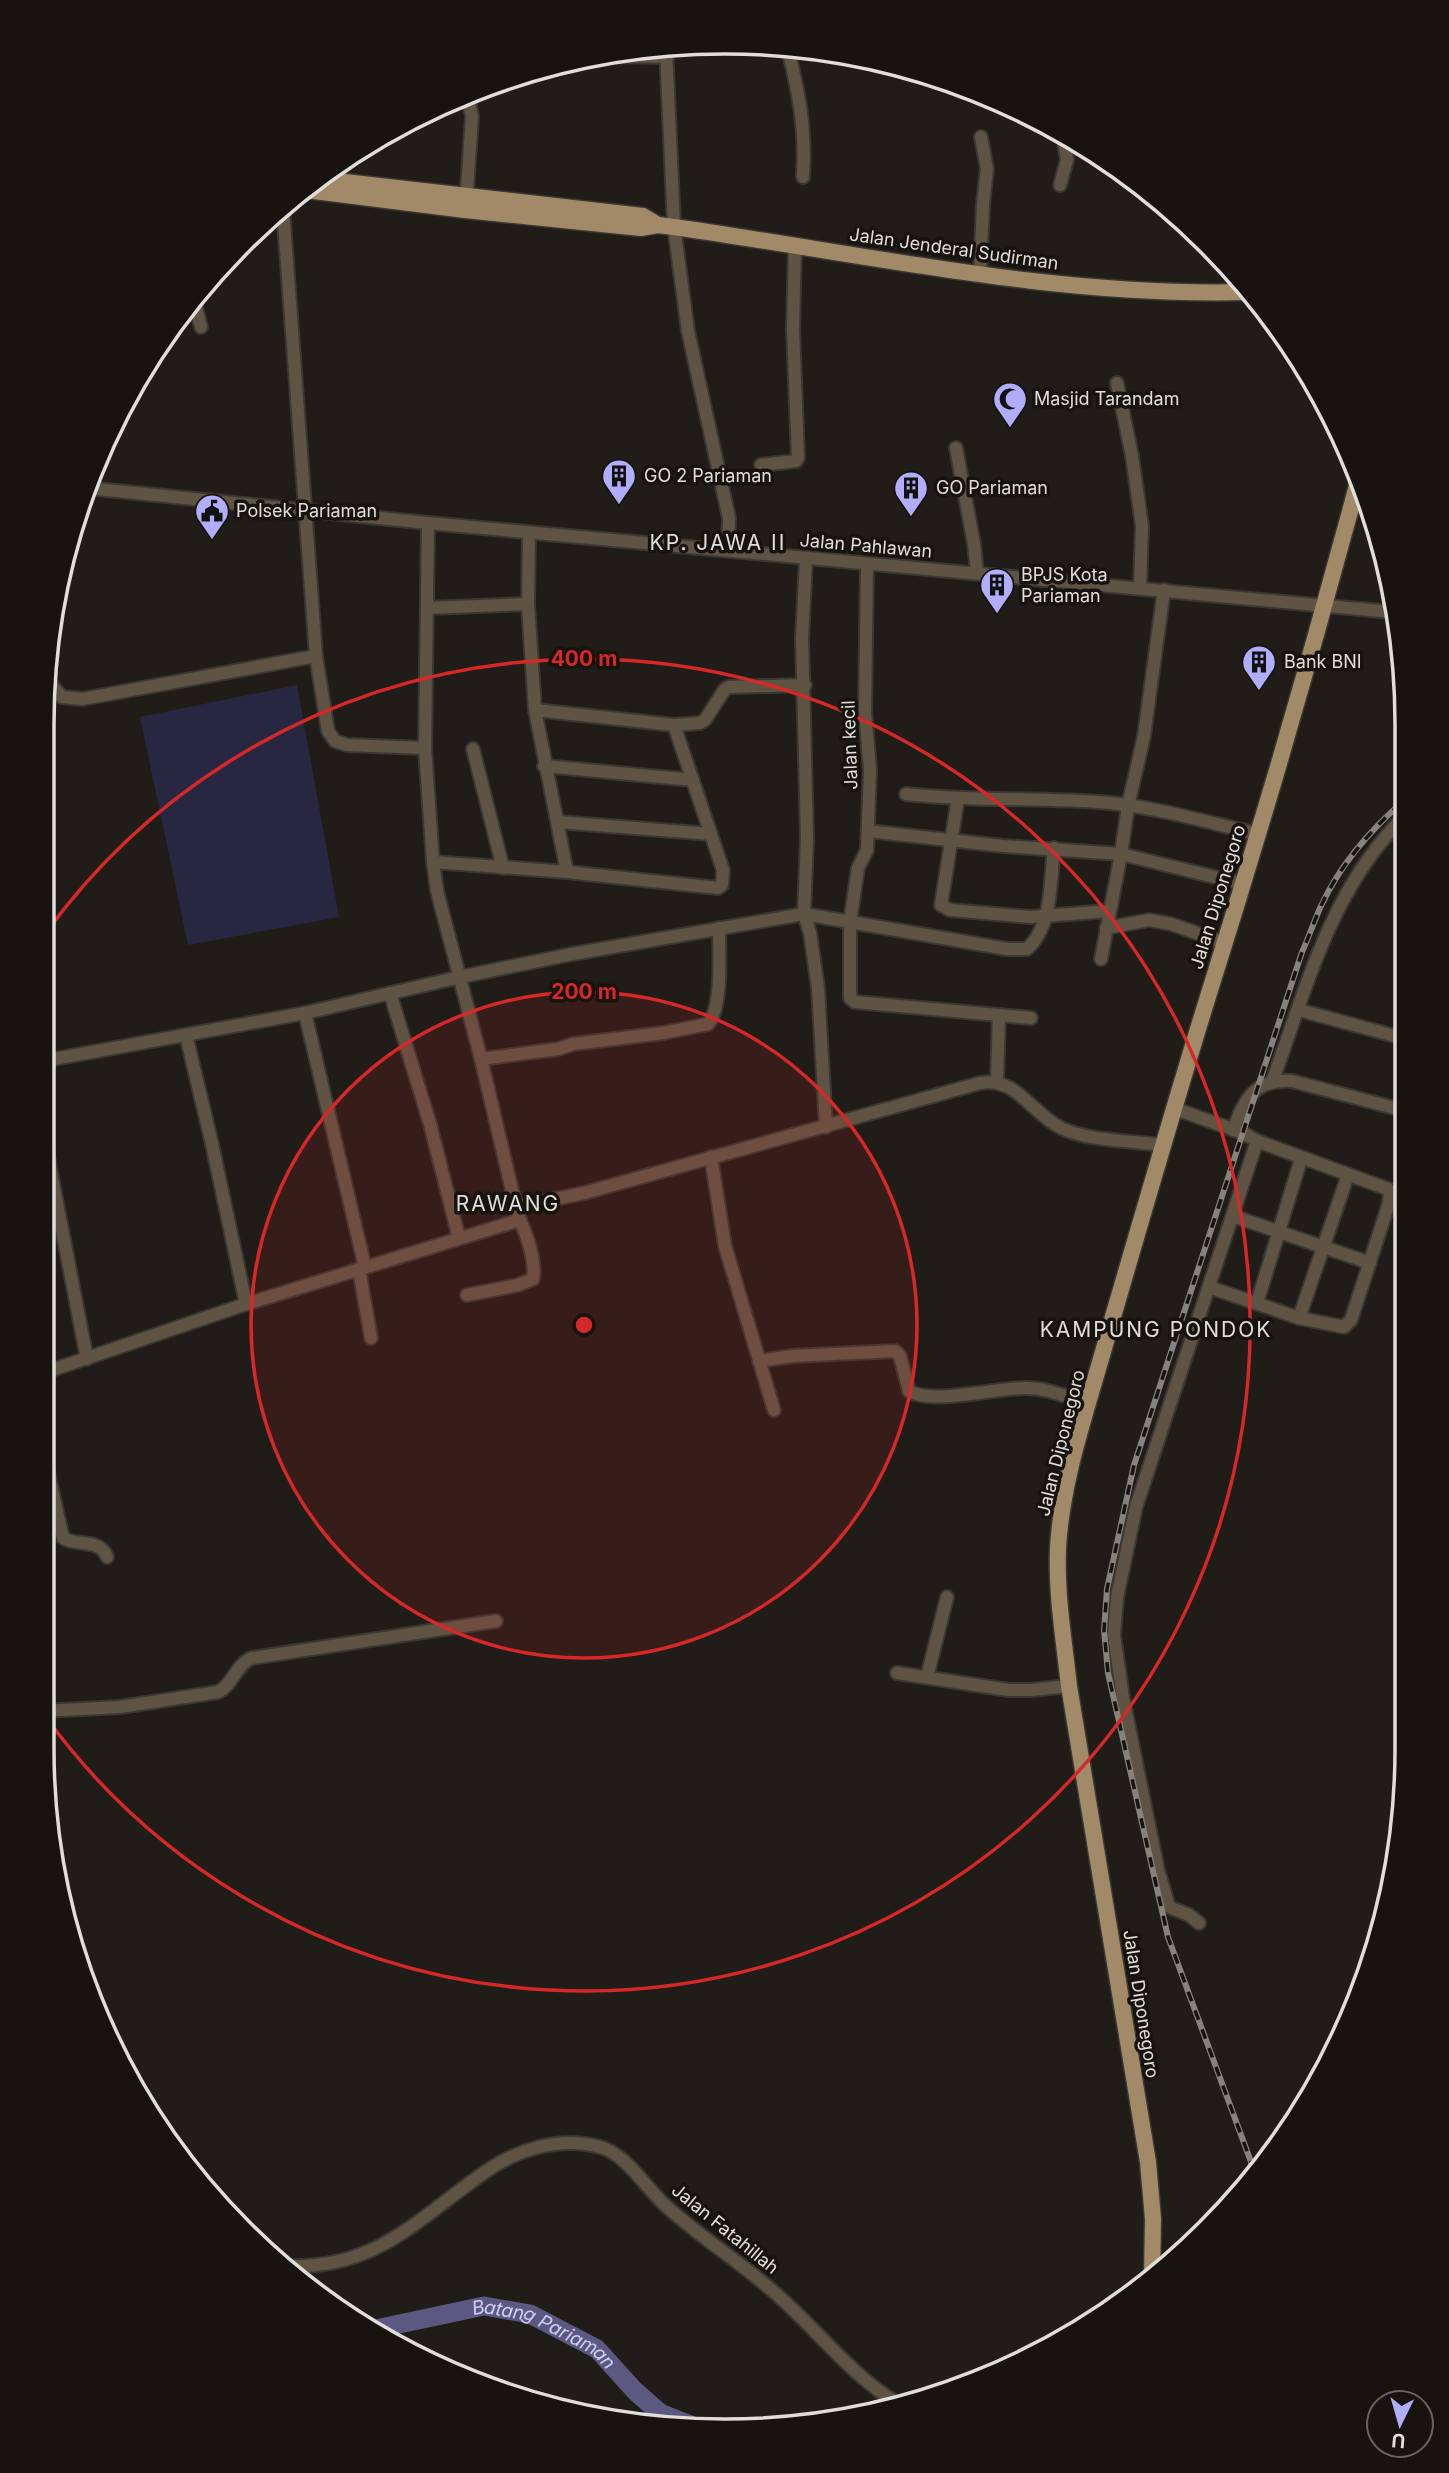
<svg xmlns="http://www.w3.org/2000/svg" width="1449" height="2473" viewBox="0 0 1449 2473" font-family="Inter,sans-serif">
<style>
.green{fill:#282741}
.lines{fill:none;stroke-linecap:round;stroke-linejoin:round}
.river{stroke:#5b5982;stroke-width:19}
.minor-casing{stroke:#3b3732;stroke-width:16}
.major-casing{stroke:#3b3732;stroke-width:19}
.minor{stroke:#5f5444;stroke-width:12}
.major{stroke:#a28a69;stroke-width:16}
.rail-casing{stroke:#86837f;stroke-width:6}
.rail{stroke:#17130e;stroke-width:3.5;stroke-dasharray:10;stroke-linecap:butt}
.ring{fill:none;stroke:#d62828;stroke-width:3.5}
.labels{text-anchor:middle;stroke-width:7;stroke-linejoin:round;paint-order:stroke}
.street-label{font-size:18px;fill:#e0ddda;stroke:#17130e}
.poi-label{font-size:18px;fill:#e0ddda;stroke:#17130e;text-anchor:start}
.water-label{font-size:19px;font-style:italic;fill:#cecef7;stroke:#17130e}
.quarter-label{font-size:21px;letter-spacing:2px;fill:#e0ddda;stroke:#17130e}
.rim{fill:none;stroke:#e0ddda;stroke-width:3.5}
.centre{fill:#d62828;stroke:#17130e;stroke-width:3.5}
.ring-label{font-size:21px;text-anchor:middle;font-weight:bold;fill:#d62828;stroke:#17130e;stroke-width:7;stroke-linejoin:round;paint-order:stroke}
</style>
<rect width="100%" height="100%" fill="#201c17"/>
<!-- green -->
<path class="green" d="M297,685L339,917L188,945L140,717Z"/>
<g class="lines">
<!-- river -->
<path class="river" id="s1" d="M371,2330L484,2306L530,2314L597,2349L635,2391L660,2413L696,2427"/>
<!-- minor casing -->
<g class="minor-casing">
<g id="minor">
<path d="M666,48L674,227L688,331L729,518L728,550"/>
<path d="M788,48C799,96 806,127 803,177"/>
<path d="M572,65L615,56L667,57"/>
<path d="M1060,185L1067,160L1063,135"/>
<path d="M466,204L472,116L467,93"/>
<path d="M283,209L316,656L328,731L335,741L347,745L425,748"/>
<path d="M980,275L983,204L987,169L981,137"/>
<path d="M194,300L201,327"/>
<path d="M1117,383L1132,456L1142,526L1140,588"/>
<path d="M956,448L974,544L977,573"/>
<path d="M761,465L796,461L798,458L793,329L795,245"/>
<path d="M87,488L428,523L1392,612"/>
<path d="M428,523L425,748L433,862L437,891L481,1059L516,1207"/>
<path d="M867,564L865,712L870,770L867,850L858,868L850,922V998L855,1002L1031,1018"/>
<path d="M528,604L529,533"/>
<path d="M428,608L528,604L535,710"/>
<path d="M45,671L50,683L62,697L82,699L316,656"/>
<path d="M674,725L700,723L705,720L725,689L729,687L805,685"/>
<path d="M473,749L503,868"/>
<path d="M544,766L693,780"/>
<path d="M906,794C974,802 1043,797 1110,803C1160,808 1210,823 1258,834"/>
<path d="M958,798L941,905L950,910L1030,917L1109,911"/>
<path d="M558,822L711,834"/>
<path d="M868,831L1003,846L1121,854L1243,884"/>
<path d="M433,862L567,872L718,888L722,885L723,870L674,725L535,710L567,872"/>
<path d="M1106,928L1149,920L1171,924L1225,943"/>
<path d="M1101,959L1121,854L1128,806L1144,736L1164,590"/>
<path d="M390,993L430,1124L459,1238"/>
<path d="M1299,1010L1406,1039"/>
<path d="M305,1013L365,1267"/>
<path d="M186,1035L212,1144L246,1304"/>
<path d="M481,1059L558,1049L573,1044L663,1033L708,1024C723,1007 719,951 719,928"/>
<path d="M43,1061L305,1013L460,977L572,954L804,914L807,838L802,639L806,558"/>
<path d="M997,1081L999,1015"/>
<path d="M1272,1082C1307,987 1331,887 1406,815"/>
<path d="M1173,1108L1243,1133L1257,1141L1136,1507L1117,1597L1114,1635L1123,1698L1158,1870L1169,1907L1189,1915L1199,1923"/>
<path d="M826,1127L818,988L810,933L804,914L1007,949H1027C1053,926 1050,880 1054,848"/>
<path d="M1233,1130C1245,1099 1254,1079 1292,1081L1406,1111"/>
<path d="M43,1131L87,1359"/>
<path d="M711,1157L725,1246L774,1410"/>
<path d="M1233,1216L1370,1263"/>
<path d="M359,1269L371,1338"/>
<path d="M1209,1287L1299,1318L1344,1327L1351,1320L1389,1203L1390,1192L1388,1189L1257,1141"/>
<path d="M467,1295L518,1285L533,1279C536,1261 527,1236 520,1220"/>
<path d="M1257,1303L1301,1159"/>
<path d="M1299,1318L1348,1175"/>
<path d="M759,1361L792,1356L895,1351L900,1356L909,1391C932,1405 995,1388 1024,1388C1045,1387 1069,1398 1089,1403"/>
<path d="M43,1373L246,1304L520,1220L516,1207L584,1193L980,1083C1016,1076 1031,1113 1061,1128C1088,1141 1132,1141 1162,1145"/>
<path d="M42,1454L45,1459L63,1538C78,1547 100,1538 107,1557"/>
<path d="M897,1673L1009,1690H1031L1069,1686"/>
<path d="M927,1677L947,1597"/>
<path d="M42,1711L120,1707L218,1692C233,1685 236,1664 252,1658L496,1621"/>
<path d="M284,2266C376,2270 416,2220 485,2172C518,2149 560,2136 600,2147C625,2153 647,2189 666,2206C700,2237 740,2262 774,2292C817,2329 851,2376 900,2405"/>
</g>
</g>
<!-- major casing -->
<g class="major-casing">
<g id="major">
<path d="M318,179L643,216L658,225"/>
<path d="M306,190L465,210L641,228L658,225L674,227C864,254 1053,297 1246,292"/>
<path d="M1152,2278L1153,2219L1148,2162L1069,1686C1064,1640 1056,1594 1058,1548C1062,1476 1089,1404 1108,1334C1140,1224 1172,1113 1206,1003C1261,829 1312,654 1359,478"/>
</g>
</g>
<!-- minor -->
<use href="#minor" class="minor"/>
<!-- major -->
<use href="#major" class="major"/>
<!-- rail casing -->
<g class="rail-casing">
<path id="rail" d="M1254,2170L1168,1937L1108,1673L1104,1630L1107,1589L1134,1465L1302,952C1309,937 1314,921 1321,906C1340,865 1372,828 1406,799"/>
</g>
<!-- rail -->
<use href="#rail" class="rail"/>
</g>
<!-- distance rings -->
<circle cx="584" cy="1325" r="333" fill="#d62828" fill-opacity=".12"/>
<g class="ring">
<circle cx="584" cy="1325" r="333"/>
<path d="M45 934A666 666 0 1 1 45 1716"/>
</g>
<!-- icons -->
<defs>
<g id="mosque-pin" transform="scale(1.75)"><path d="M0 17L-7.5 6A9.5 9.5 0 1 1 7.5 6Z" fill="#b1adfa" stroke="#17130e"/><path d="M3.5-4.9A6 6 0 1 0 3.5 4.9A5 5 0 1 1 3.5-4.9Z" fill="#111"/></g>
<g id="building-pin" transform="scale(1.75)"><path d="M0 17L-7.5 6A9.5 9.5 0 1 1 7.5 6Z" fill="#b1adfa" stroke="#17130e"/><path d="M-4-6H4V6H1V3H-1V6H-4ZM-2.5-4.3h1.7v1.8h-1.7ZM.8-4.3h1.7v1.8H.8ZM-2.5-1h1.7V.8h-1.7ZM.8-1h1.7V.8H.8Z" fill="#111"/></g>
<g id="civic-pin" transform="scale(1.75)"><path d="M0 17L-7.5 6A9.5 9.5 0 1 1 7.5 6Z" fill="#b1adfa" stroke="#17130e"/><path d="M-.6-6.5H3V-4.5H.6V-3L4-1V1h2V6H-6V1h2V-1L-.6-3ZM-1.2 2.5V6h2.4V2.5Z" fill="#111"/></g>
</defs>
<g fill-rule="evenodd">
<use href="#mosque-pin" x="1010" y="399"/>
<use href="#building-pin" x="619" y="476"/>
<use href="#building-pin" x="911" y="488"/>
<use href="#civic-pin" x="212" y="511"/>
<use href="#building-pin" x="997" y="585"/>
<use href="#building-pin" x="1259" y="662"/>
</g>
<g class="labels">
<!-- street labels -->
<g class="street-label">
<text transform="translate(954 249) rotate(8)" y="6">Jalan Jenderal Sudirman</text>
<text transform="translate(866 546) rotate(5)" y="6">Jalan Pahlawan</text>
<text transform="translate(850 745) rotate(-92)" y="6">Jalan kecil</text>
<text transform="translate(1218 897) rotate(-73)" y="6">Jalan Diponegoro</text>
<text transform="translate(1061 1443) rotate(-76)" y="6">Jalan Diponegoro</text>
<text transform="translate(1141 2004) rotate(81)" y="6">Jalan Diponegoro</text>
<text transform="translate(725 2229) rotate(39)" y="6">Jalan Fatahillah</text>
</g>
<!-- poi labels -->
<g class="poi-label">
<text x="1034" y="405">Masjid Tarandam</text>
<text x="644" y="482">GO 2 Pariaman</text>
<text x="936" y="494">GO Pariaman</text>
<text x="236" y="517">Polsek Pariaman</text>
<text x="1021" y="581">BPJS Kota<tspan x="1021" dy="21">Pariaman</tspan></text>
<text x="1284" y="668">Bank BNI</text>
</g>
<!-- water labels -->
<g class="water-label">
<text dy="7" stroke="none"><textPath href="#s1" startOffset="182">Batang Pariaman</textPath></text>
</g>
<!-- quarter labels -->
<g class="quarter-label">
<text x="718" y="550">KP. JAWA II</text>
<text x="508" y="1211">RAWANG</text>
<text x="1156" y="1337">KAMPUNG PONDOK</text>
</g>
</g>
<!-- crop -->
<path d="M0 0H1449V2473H0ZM724 54H725A670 670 0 0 1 1395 724V1749A670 670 0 0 1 725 2419H724A670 670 0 0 1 54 1749V724A670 670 0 0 1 724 54Z" fill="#17130e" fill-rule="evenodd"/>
<path class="rim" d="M724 54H725A670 670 0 0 1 1395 724V1749A670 670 0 0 1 725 2419H724A670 670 0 0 1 54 1749V724A670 670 0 0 1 724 54Z"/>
<circle cx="584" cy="1325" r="10" class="centre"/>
<g class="ring-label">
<text x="584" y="666">400 m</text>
<text x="584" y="999">200 m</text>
</g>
<!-- north arrow -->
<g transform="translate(1400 2424) rotate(185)"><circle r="33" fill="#17130e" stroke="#676460" stroke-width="2"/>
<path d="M0-5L12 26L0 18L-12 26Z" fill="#b1adfa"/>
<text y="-10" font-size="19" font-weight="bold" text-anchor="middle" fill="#e0ddda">U</text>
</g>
</svg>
